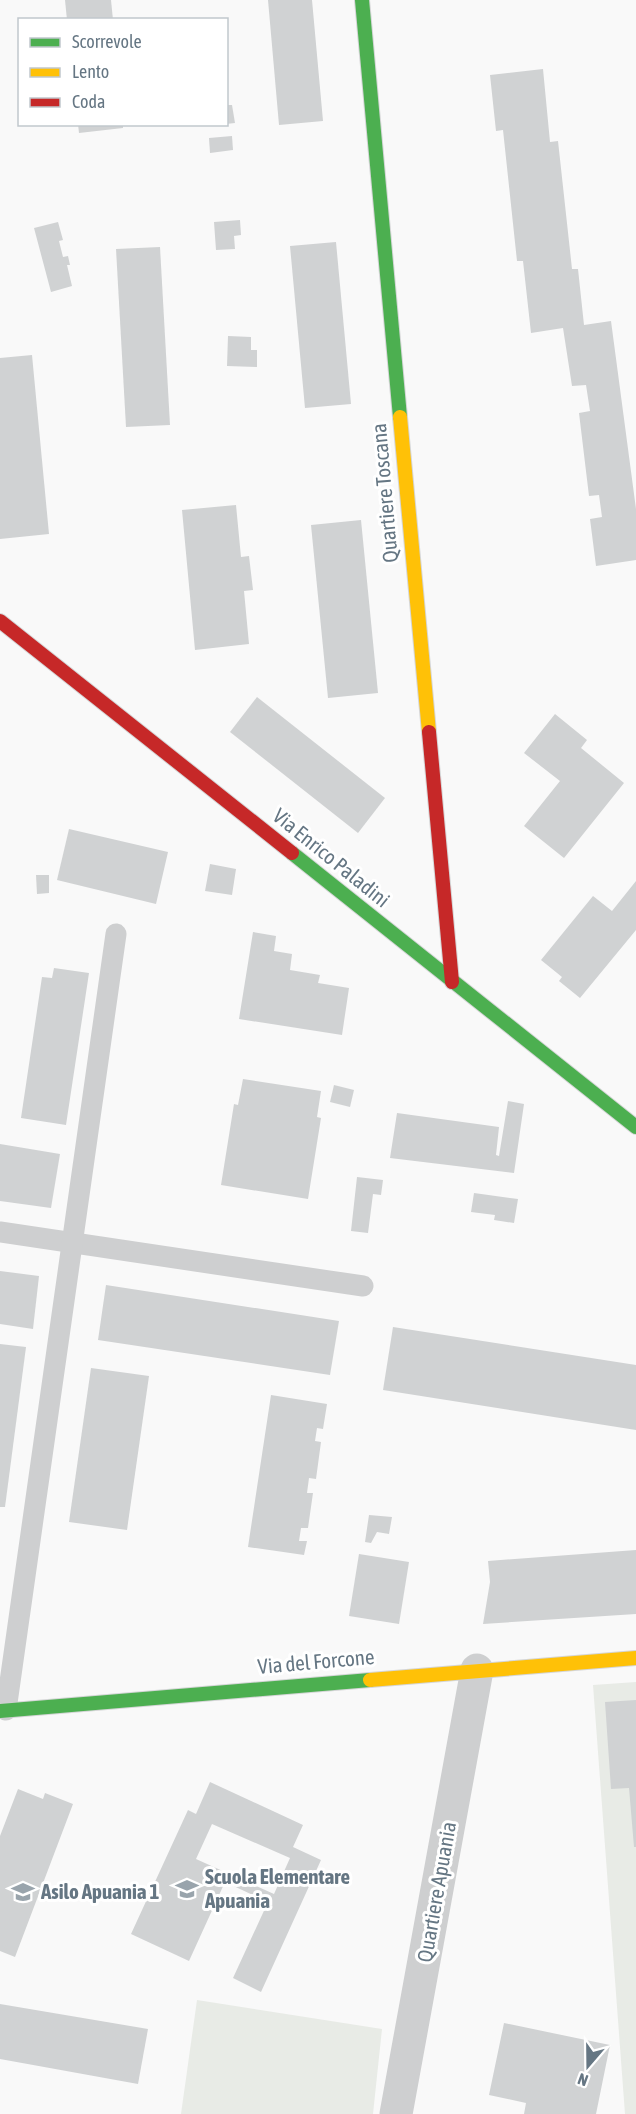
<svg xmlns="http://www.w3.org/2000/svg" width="636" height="2114" viewBox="0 0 636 2114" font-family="'Asap Condensed',sans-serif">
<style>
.green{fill:#e8ebe6}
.building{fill:#d0d2d3;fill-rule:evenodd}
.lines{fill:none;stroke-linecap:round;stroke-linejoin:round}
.fast-casing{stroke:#d5d6d7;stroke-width:16}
.slow-casing{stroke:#d5d6d7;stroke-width:16}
.jam-casing{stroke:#d5d6d7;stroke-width:16}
.lane{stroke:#cecfd0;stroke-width:21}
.street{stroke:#cecfd0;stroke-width:33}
.fast{stroke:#4caf50;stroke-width:14}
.slow{stroke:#ffc107;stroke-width:14}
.jam{stroke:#c62828;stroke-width:14}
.labels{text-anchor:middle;stroke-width:6;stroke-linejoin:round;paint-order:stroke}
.street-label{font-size:21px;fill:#657683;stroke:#fff}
.poi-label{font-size:21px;font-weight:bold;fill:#657683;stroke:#fff;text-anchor:start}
</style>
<rect width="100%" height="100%" fill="#f9f9f9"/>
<!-- green -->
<g class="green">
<path d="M636,1682V2114H625L593,1685Z"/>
<path d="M197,2000L382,2029L373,2114H181Z"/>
</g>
<!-- building -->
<g class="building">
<path d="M65,0H111L113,20H67Z"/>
<path d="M268,0H312L323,121L279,125Z"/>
<path d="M543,69L550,142L558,141L572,269H578L584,325L611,321L636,509V560L596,566L590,519L602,517L599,495L589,496L579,413L590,411L586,385L572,386L563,328L531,333L523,261H517L503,130L496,131L490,75Z"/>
<path d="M226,105H232L235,123L226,124Z"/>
<path d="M78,124H123V128L79,133Z"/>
<path d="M232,136L233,150L210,153L209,138Z"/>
<path d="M240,220L241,235L234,236L235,249L216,250L214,222Z"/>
<path d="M58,222L63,240L59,241L63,257L68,256L70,265H67L72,286L51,292L34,228Z"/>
<path d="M336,242L351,404L305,408L290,246Z"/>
<path d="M160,247L170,425L126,427L116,249Z"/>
<path d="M228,336L251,337V350H257V367L227,366Z"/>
<path d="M32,355L49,534L0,539V358Z"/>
<path d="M236,505L241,557L249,556L253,590L244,591L249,644L195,650L182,510Z"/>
<path d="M361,520L378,693L328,698L311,525Z"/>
<path d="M257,697L385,798L358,833L230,732Z"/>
<path d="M555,714L587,740L581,748L624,783L564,858L524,826L560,781L524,753Z"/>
<path d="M69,829L168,852L156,904L57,880Z"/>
<path d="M210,864L236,869L232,895L205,891Z"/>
<path d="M36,875H49V893L37,894Z"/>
<path d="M636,881V930L580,998L559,981L562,977L541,960L593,896L612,911Z"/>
<path d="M253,932L276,936L274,951L292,954L290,970L320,975L318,983L349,988L342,1035L239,1019Z"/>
<path d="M54,968L89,973L66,1125L21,1118L42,977L52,978Z"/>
<path d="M243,1079L321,1091L317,1117L321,1118L308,1199L221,1185L234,1104L238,1105Z"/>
<path d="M334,1085L354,1090L350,1107L330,1102Z"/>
<path d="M508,1101L524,1104L514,1173L390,1158L397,1113L499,1127L496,1155L499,1156Z"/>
<path d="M0,1144L60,1154L51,1208L0,1201Z"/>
<path d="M357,1177L383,1180L381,1195L373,1194L368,1233L351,1231Z"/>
<path d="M474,1193L518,1199L514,1223L494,1220L495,1215L471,1212Z"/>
<path d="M0,1271L39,1276L33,1329L0,1324Z"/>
<path d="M106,1285L339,1321L330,1375L98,1340Z"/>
<path d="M393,1327L636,1365V1430L383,1390Z"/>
<path d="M0,1344L26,1347L5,1507H0Z"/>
<path d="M91,1368L149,1376L127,1530L69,1522Z"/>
<path d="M271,1395L327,1404L323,1429L317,1428L315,1441L321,1442L316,1479L309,1478L307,1493H313L308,1528H301L299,1541H307L304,1555L248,1547Z"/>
<path d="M369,1515L392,1517L389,1534L377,1532L371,1543L365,1542Z"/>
<path d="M636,1550V1614L483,1624L490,1582L488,1561Z"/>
<path d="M359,1554L409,1562L399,1624L349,1616Z"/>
<path d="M636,1700V1847H634L629,1788L611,1789L605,1702Z"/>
<path d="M210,1782L303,1825L293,1847L321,1860L261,1992L233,1978L268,1902L225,1882L189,1961L131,1934L188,1810L196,1814ZM212,1824L290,1858L274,1894L196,1859Z"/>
<path d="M18,1789L43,1799L45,1793L73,1804L15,1957L0,1951V1836Z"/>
<path d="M0,2004L148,2029L138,2084L0,2059Z"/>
<path d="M504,2023L610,2045L596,2114H524L526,2103L489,2095Z"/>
</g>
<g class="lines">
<!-- fast casing -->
<g class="fast-casing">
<g id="fast">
<path d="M362,0L400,417"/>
<path d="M292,853L636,1127"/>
<path d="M0,1711L370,1680"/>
</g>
</g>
<!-- slow casing -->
<g class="slow-casing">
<g id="slow">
<path d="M400,417L429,732"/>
<path d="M370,1680L636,1658"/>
</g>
</g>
<!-- jam casing -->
<g class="jam-casing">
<g id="jam">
<path d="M0,621L292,853"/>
<path d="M429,732L452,982"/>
</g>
</g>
<!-- lane -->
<g class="lane">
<path d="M0,1232L363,1286"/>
<path d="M6,1710L116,934"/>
</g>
<!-- street -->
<path class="street" d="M396,2114L477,1670"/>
<!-- fast -->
<use href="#fast" class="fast"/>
<!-- slow -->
<use href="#slow" class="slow"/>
<!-- jam -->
<use href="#jam" class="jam"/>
</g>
<!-- icons -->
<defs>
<g id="school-bare" transform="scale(1.8)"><path d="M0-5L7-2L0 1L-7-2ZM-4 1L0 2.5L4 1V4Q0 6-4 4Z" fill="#99a4ac" stroke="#fff" stroke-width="2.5" paint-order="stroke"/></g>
</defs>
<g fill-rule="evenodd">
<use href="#school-bare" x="187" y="1889"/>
<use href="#school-bare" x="23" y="1892"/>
</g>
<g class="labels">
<!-- street labels -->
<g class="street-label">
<text transform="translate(385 493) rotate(-95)" y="7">Quartiere Toscana</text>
<text transform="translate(331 858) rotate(39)" y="7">Via Enrico Paladini</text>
<text transform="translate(316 1662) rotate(-5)" y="7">Via del Forcone</text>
<text transform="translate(437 1892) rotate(-80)" y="7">Quartiere Apuania</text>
</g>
<!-- poi labels -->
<g class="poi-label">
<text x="205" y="1884">Scuola Elementare<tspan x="205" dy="24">Apuania</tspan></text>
<text x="41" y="1899">Asilo Apuania 1</text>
</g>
</g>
<!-- legend -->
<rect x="18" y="18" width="210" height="108" fill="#ffffff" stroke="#c1c8cd" stroke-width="1.5"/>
<rect x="30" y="38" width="30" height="9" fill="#4caf50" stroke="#c1c8cd" stroke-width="1.5"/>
<text x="72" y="48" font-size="18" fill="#657683">Scorrevole</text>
<rect x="30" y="68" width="30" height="9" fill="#ffc107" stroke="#c1c8cd" stroke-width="1.5"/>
<text x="72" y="78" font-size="18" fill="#657683">Lento</text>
<rect x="30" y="98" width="30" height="9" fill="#c62828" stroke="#c1c8cd" stroke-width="1.5"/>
<text x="72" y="108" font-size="18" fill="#657683">Coda</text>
<!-- north arrow -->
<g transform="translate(588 2066) rotate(200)" stroke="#ffffff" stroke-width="4.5" paint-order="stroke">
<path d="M0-4.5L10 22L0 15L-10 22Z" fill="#657683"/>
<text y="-9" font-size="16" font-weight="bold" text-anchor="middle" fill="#657683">N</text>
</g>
</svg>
